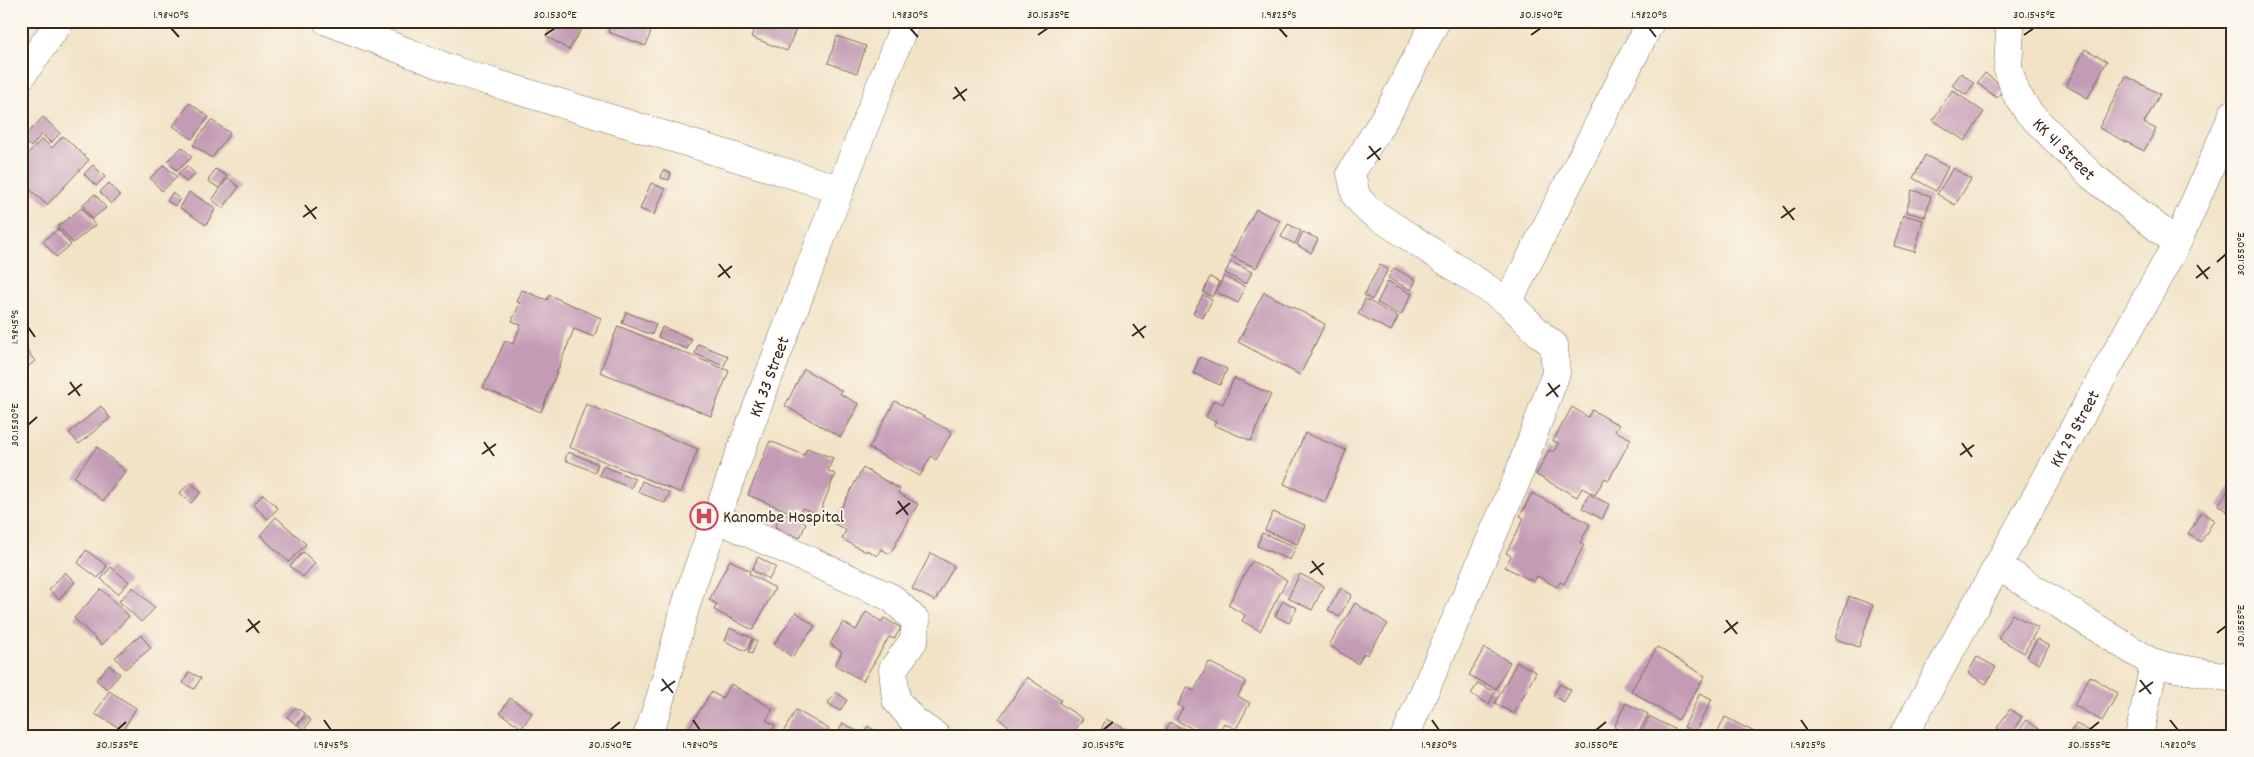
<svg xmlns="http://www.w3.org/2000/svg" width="2254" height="757" viewBox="0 0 2254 757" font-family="Dekko,sans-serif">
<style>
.building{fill:#c49bb5}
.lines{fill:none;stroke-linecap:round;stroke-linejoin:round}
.street-casing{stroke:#7b6b59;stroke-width:29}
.street{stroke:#fff;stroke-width:28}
.ticks{fill:none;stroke:#3b2a1e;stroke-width:2}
.labels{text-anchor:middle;stroke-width:4;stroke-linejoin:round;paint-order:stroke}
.street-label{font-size:18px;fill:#3b2a1e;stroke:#fbf7ec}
.poi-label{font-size:18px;fill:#3b2a1e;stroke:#fbf7ec;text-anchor:start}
.neatline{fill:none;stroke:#3b2a1e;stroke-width:2}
.ticks-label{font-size:12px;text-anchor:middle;fill:#3b2a1e}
</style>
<rect width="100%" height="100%" fill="#fbf7ec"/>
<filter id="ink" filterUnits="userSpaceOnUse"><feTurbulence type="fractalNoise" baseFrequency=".02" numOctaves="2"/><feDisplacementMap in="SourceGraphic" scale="10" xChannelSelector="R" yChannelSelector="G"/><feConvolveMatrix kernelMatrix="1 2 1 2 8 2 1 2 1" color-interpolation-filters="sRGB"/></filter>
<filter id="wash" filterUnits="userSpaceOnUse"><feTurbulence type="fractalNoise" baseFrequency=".0096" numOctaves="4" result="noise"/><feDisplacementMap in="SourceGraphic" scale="20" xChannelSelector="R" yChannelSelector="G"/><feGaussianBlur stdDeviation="1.12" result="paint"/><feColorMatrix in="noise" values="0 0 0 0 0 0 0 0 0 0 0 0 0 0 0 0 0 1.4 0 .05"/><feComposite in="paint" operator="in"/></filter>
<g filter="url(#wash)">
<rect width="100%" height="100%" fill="#f2e3c7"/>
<g id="blocks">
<!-- building -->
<g class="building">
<path d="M547,21H586L569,50L546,36L553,25Z"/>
<path d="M612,21H654L646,46L608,32Z"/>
<path d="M757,21H799L787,51L751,37Z"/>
<path d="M837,36L866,46L857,73L828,63Z"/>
<path d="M2085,49L2107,61L2088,98L2066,86Z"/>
<path d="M1961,73L1974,83L1966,95L1952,85Z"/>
<path d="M1985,73L2004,88L1997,98L1977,83Z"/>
<path d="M2126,76L2160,94L2144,123L2156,129L2144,151L2099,128Z"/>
<path d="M1952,90L1984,112L1965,141L1933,120Z"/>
<path d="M190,103L209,117L192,139L173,126Z"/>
<path d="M43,117L60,133L51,143L42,134L31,147L22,139Z"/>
<path d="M211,120L230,133L212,158L193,145Z"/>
<path d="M63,136L89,160L47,205L21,181V161L42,139L52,148Z"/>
<path d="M182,147L192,157L177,171L167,161Z"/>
<path d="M1925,155L1948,167L1936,191L1913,178Z"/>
<path d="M93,165L105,177L96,186L84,174Z"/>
<path d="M164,165L177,177L162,191L150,178Z"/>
<path d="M187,166L195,174L186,182L178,173Z"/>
<path d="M1953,168L1971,179L1955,205L1937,194Z"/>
<path d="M215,169L227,176L219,188L208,181Z"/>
<path d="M663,170L671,173L669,180L661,178Z"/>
<path d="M228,178L239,187L223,208L212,200Z"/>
<path d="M109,183L120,196L111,204L100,192Z"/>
<path d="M651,183L665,189L654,215L640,209Z"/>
<path d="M1912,190L1931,196L1925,217L1906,212Z"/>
<path d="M189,192L216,208L206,225L180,208Z"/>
<path d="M172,193L180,199L175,206L167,201Z"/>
<path d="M95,194L106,208L92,219L82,205Z"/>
<path d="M82,208L95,225L73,243L58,226Z"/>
<path d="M1256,209L1280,221L1256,268L1231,256Z"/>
<path d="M1903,215L1923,220L1915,252L1894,246Z"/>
<path d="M1288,224L1301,231L1295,244L1281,237Z"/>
<path d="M58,229L71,245L56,257L43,241Z"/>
<path d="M1303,232L1318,239L1311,253L1297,245Z"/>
<path d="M1231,262L1252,272L1246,284L1225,273Z"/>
<path d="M1380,265L1388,269L1372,300L1364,295Z"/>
<path d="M1394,268L1416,280L1411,290L1388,278Z"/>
<path d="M1224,276L1245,287L1238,303L1216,292Z"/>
<path d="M1210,277L1219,282L1212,297L1203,292Z"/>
<path d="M1388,281L1412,294L1401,315L1377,303Z"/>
<path d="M522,290L547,300L549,295L601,318L594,337L574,329L541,412L483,388L505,341L513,344L521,325L512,321L520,303L517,302Z"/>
<path d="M1264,292L1325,324L1300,375L1238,342Z"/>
<path d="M1203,295L1212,300L1203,318L1193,313Z"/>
<path d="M1365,299L1398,317L1391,331L1358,314Z"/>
<path d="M626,312L656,324L652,335L622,323Z"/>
<path d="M618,326L729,371L711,416L600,372Z"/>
<path d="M662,327L692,339L687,349L658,337Z"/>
<path d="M21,343L35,361L21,372Z"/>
<path d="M698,344L728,356L724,366L695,354Z"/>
<path d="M1200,357L1227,369L1220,385L1193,373Z"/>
<path d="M804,369L842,391L840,394L859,404L841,437L785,406Z"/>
<path d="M1234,378L1271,394L1251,441L1214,425L1216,422L1206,417L1214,400L1223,404Z"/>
<path d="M895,401L952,432L936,460L931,456L920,476L869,448Z"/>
<path d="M586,404L698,449L681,493L569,447Z"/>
<path d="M101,406L110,418L79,444L69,433Z"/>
<path d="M1572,407L1588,417L1592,410L1619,425L1615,431L1631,439L1609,480L1605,478L1595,495L1582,488L1577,497L1536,475L1549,450L1554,452L1558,443L1553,441Z"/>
<path d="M1305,433L1346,450L1325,502L1284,484Z"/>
<path d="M770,441L804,455L807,448L833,458L828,471L835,474L819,515L802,508L799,516L748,495Z"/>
<path d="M97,447L126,471L103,501L74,477Z"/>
<path d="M568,452L598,464L595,472L565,460Z"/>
<path d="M603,466L635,479L631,488L599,475Z"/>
<path d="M863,468L900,489L898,493L918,504L890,554L881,549L877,556L867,550L866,552L842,539L846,530L833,523Z"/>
<path d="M642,481L670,493L665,503L638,492Z"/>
<path d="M190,482L201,492L191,503L180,493Z"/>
<path d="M2233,484V516L2218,505Z"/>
<path d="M1532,493L1590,524L1580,543L1584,545L1564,584L1560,582L1557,587L1537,576L1534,582L1505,567L1511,556L1506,553L1524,518L1520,516Z"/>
<path d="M263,494L278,508L268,519L253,505Z"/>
<path d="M1589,494L1609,504L1602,519L1582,508Z"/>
<path d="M1273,512L1305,525L1297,544L1265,530Z"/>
<path d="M2201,512L2214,520L2201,542L2188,534Z"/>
<path d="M781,513L806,523L800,538L775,527Z"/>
<path d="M276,517L306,544L289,562L260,535Z"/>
<path d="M1262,533L1296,547L1290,560L1257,546Z"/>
<path d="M86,550L107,566L98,578L78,563Z"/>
<path d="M303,552L315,563L303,577L290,566Z"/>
<path d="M931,553L954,566L935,601L912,589Z"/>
<path d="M758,557L776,567L769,579L752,570Z"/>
<path d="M730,560L750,571L749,574L775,588L753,630L714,610L717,604L709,600Z"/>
<path d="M1252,561L1287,580L1260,631L1242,621L1245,615L1228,605Z"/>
<path d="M111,567L129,582L118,594L101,579Z"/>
<path d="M65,572L75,582L59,599L49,590Z"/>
<path d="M1300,574L1324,586L1312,610L1288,598Z"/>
<path d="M133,587L155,608L141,622L119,601Z"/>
<path d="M1341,588L1352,595L1339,617L1328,610Z"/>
<path d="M101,589L129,616L102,645L74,618Z"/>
<path d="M1849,596L1873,605L1859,647L1835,639Z"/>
<path d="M1283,601L1297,608L1289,623L1275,616Z"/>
<path d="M1355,603L1388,624L1367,655L1364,653L1358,664L1329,645Z"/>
<path d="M796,612L815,626L792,657L774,644Z"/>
<path d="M866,612L882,622L884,618L901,628L894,639L889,637L863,681L835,665L842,652L830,644L843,622L856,630Z"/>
<path d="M2012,614L2038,628L2024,653L1998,638Z"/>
<path d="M730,628L752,638L746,651L725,641Z"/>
<path d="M141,635L151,648L125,669L115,657Z"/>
<path d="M753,639L757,641L752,654L748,652Z"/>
<path d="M2037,639L2049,646L2039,664L2027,657Z"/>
<path d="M1657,647L1705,676L1678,720L1631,691Z"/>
<path d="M1484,648L1510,662L1496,689L1469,675Z"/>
<path d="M1977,657L1996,667L1986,684L1968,673Z"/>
<path d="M1209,662L1246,681L1238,696L1250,703L1236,729L1224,723L1217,736H1206L1176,720L1183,708L1178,705L1187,687L1194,691Z"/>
<path d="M1517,662L1536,672L1514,714L1495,703Z"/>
<path d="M109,665L120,674L107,689L96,680Z"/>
<path d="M189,672L201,678L194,689L183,683Z"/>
<path d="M2090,676L2118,693L2102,721L2074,705Z"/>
<path d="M1027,677L1061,700L1059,703L1083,719L1071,736L1002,734L1008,725L999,719Z"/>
<path d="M1478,683L1495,692L1489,704L1471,694Z"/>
<path d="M731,684L773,709L766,720L775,725L769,736H698L688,730L711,692L722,698Z"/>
<path d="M1560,684L1571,690L1564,702L1553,696Z"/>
<path d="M109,691L136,708L123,730L95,714Z"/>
<path d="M836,692L847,700L840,711L828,703Z"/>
<path d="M1700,693L1712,699L1695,732L1684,727Z"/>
<path d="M510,698L532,713L522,728L500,713Z"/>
<path d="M1626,703L1648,714L1637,736H1631L1614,727Z"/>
<path d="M295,707L305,714L297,725L287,717Z"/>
<path d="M2010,709L2022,717L2009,736L1997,728Z"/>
<path d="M796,710L829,729L825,736H781Z"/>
<path d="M306,716L311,720L304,730L298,725Z"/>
<path d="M1649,716L1680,732L1678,736H1640Z"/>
<path d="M1725,717L1762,736H1716Z"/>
<path d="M1106,719L1128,730L1125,736H1098Z"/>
<path d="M2027,720L2040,730L2036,736H2023L2018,732Z"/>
<path d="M1169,722L1196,736H1163Z"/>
<path d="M843,723L863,735L868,726L883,736H836Z"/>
<path d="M2076,724L2094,733L2092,736H2075L2070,733Z"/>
</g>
</g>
</g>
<g filter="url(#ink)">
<use href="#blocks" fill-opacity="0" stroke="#7b6b59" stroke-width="1"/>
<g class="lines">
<!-- street casing -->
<g class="street-casing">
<g id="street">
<path d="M327,21L459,72L839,189"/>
<path id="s1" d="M2007,21L2010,29L2008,69L2016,93L2029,113L2092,176L2177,243"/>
<path d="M21,77L60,21"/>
<path d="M1508,302L1651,21"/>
<path d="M716,518L892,598L916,621L914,640L893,669L896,700L914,721L936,736"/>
<path d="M1998,566L2154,664L2233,678"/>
<path id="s2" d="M647,736C669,682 677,625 697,571C763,387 834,203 906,21"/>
<path d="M1405,736L1517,479L1556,373L1554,345L1541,335L1508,302L1367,209L1356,196L1351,173L1390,109L1436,21"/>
<path id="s3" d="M1903,736L2177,243L2233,114"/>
<path d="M2139,736L2154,664"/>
</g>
</g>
<!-- street -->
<use href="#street" class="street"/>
</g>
</g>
<!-- ticks -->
<path class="ticks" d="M171,28L179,37M910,28L918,37M1279,28L1287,37M1649,28L1656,37M545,35L555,28M1038,35L1048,28M1531,35L1541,28M2024,35L2034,28M955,87L965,101M953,99L967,89M1369,146L1380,160M1367,159L1381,148M305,205L316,219M1783,206L1794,220M303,217L317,207M1781,218L1795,208M2217,262L2226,254M719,264L730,278M2197,265L2208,279M718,277L732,266M2196,278L2210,267M1133,324L1144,338M28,327L35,337M1132,336L1146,326M70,382L80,396M1548,383L1558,397M68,395L82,384M1546,396L1560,385M28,425L37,417M484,442L494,456M1962,443L1972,457M482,454L496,444M1960,455L1974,445M898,501L908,515M896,514L910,503M1312,561L1323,575M1310,573L1324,563M248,619L259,633M1726,620L1737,634M246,632L260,621M1724,633L1738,622M2217,633L2226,626M662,679L673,693M2140,680L2151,694M661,691L675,681M2139,692L2153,682M324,720L331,730M693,720L700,730M1432,720L1439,730M1801,720L1808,730M2170,720L2178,730M117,730L126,722M610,730L620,722M1103,730L1113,722M1596,730L1606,722M2089,730L2099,722"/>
<!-- icons -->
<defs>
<g id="hospital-ring" transform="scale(1.4375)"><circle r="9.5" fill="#fbf7ec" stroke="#d1495b" stroke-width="1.5"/><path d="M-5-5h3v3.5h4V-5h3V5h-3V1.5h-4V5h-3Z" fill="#d1495b"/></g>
</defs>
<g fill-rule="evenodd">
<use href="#hospital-ring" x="704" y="516"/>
</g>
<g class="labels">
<!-- street labels -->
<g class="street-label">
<text dy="6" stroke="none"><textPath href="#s1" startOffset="148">KK 41 Street</textPath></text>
<text dy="6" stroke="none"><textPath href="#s2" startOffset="380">KK 33 Street</textPath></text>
<text dy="6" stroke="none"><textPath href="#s3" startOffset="352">KK 29 Street</textPath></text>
</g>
<!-- poi labels -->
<g class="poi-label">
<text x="723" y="522">Kanombe Hospital</text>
</g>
</g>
<!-- margin -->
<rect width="2254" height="757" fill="none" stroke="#fbf7ec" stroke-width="55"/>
<rect x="28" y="28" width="2198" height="702" class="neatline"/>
<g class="ticks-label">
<text x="171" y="18">1.9840°S</text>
<text x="555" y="18">30.1530°E</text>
<text x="910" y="18">1.9830°S</text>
<text x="1048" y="18">30.1535°E</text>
<text x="1279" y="18">1.9825°S</text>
<text x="1541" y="18">30.1540°E</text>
<text x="1649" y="18">1.9820°S</text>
<text x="2034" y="18">30.1545°E</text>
<text transform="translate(2240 254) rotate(-90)" y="4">30.1550°E</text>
<text transform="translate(14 327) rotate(-90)" y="4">1.9845°S</text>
<text transform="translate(14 425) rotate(-90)" y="4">30.1530°E</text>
<text transform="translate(2240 626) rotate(-90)" y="4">30.1555°E</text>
<text x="117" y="748">30.1535°E</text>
<text x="331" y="748">1.9845°S</text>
<text x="610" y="748">30.1540°E</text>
<text x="700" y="748">1.9840°S</text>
<text x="1103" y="748">30.1545°E</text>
<text x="1439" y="748">1.9830°S</text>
<text x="1596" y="748">30.1550°E</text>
<text x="1808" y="748">1.9825°S</text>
<text x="2089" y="748">30.1555°E</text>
<text x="2178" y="748">1.9820°S</text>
</g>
</svg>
